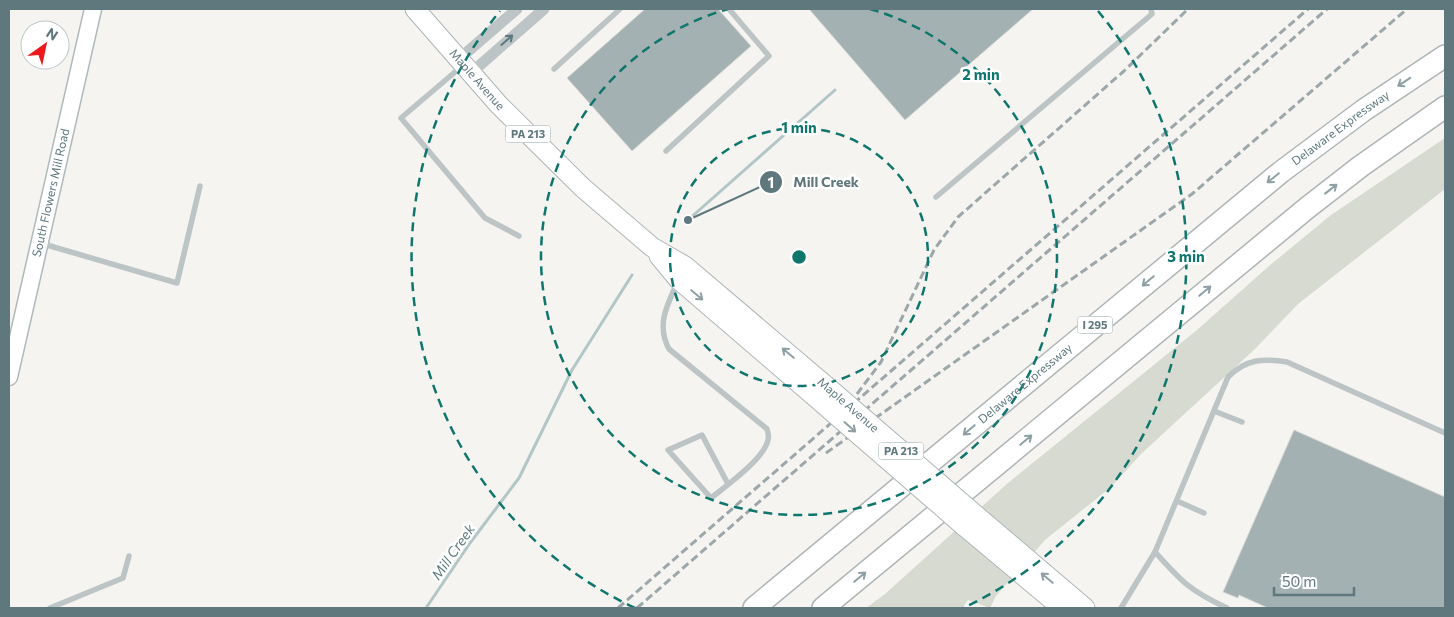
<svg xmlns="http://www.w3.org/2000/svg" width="1454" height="617" viewBox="0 0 1454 617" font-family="Commissioner,sans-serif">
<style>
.green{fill:#d6dad0}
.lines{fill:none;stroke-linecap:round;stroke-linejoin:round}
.stream{stroke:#b3c6c7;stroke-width:3}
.building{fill:#a4b1b3;stroke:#d6d6d4}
.secondary-casing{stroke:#afb8bb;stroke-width:19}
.primary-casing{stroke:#aeb6b8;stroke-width:21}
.highway-casing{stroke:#aeb5b7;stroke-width:24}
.lane{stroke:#bdc4c6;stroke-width:5.5}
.street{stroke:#bdc4c6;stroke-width:11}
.secondary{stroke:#fff;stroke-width:16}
.primary{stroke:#fff;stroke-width:19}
.highway{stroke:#fff;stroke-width:21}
.rail{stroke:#9ca7aa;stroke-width:3;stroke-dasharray:8 4;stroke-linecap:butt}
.primary-bridge-casing{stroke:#aeb6b8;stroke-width:21;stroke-linecap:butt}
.primary-bridge{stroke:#fff;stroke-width:19}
.oneway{stroke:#5e787e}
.oneway2{stroke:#8ea0a5}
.ring{fill:none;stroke:#0f766e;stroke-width:2.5;stroke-dasharray:9 6}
.labels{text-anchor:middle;stroke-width:5;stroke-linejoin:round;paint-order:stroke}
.shield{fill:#fff;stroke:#8ea0a5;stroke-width:1}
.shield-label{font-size:11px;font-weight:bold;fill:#5e787e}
.street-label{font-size:12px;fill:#5e787e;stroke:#fff}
.water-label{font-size:14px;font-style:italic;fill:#59797a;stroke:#fff}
.centre{fill:#0f766e;stroke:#fff;stroke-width:2.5}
.ring-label{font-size:15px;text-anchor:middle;font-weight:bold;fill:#0f766e;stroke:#fff;stroke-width:5;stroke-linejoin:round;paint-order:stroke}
.leader{fill:none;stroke:#5e787e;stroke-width:2}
.callout-dot{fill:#5e787e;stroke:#fff;stroke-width:2}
.mark-label{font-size:15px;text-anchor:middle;font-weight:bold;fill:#fff}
.callout-label{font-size:14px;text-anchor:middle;font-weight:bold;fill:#5e787e;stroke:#fff;stroke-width:5;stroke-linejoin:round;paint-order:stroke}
</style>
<rect width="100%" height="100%" fill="#f5f4f1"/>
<!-- green -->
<path class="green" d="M1445,138V189L1298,304L1256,348L1141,454L1111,487L1045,540L996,596L990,608L968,600L962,608H866L885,594L1008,483L1197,330L1269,266L1331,215Z"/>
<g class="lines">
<!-- stream -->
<g class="stream">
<path d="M688,220L835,90"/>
<path d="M426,608L470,543L519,478L572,370L632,275"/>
</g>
</g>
<!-- building -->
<g class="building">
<path d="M645,9H718L751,46L632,151L567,78Z"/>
<path d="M809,9H1033L905,120Z"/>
<path d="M1294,430L1445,497V608H1268L1239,595L1238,598L1223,592Z"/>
</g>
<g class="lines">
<!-- secondary casing -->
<g class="secondary-casing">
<g id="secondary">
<path id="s1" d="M9,377L93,9"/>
</g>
</g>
<!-- primary casing -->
<g class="primary-casing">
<g id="primary">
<path id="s2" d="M415,9L499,105L583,188L652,247L685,266L825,385"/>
<path d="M659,256L678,279L813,395"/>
<path d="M978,517L1085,608"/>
<path d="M964,526L1062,608"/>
</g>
</g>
<!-- highway casing -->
<g class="highway-casing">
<g id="highway">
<path id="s3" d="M754,608L1281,172L1364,110L1445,56"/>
<path d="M823,608L1307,208L1361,166L1445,107"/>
</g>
</g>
<!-- lane -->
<g class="lane">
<path d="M462,66L401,118L485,218L519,236"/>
<path d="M554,69L620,9"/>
<path d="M666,151L769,56L729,9"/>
<path d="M936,197L1152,14L1151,9"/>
<path d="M40,243L177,283L200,186"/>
<path d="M678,281C667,305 656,325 669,349L767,429C768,432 769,437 768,440C764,459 726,486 711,498L668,450L702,435L728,484"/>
<path d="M1214,411L1242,422"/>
<path d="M1177,501L1204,513"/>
<path d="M50,608L123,578L129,556"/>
<path d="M1121,608L1155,552"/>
<path d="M1227,608C1190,591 1182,582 1155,552L1228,377C1246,359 1263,358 1287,362L1445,433"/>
</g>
<!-- street -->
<g class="street">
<path d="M459,59L517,9"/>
<path d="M471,73L544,9"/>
</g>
<!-- secondary -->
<use href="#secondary" class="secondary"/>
<!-- primary -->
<use href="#primary" class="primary"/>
<!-- highway -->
<use href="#highway" class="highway"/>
<!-- rail -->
<g class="rail">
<path d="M857,394L881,362L934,250L958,217L1124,71L1188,9"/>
<path d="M826,453L1192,194L1407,9"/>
<path d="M618,608L1308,9"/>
<path d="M637,608L1327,9"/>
</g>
<!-- primary-bridge casing -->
<g class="primary-bridge-casing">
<g id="primary-bridge">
<path d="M825,385L978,517"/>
<path d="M813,395L964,526"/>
</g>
</g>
<!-- primary-bridge -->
<use href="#primary-bridge" class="primary-bridge"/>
</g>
<!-- one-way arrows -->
<defs><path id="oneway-shaft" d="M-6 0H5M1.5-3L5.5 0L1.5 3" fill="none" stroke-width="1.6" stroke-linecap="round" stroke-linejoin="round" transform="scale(1.25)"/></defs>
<use class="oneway" href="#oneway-shaft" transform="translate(507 40) rotate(-41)"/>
<g class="oneway2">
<use href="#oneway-shaft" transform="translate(1404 82) rotate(147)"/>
<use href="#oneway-shaft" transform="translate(1273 178) rotate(141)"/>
<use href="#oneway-shaft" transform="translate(1331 189) rotate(-38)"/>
<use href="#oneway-shaft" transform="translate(1148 281) rotate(140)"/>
<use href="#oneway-shaft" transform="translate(1205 291) rotate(-40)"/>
<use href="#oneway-shaft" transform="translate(697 295) rotate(40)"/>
<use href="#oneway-shaft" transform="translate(788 353) rotate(-140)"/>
<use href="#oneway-shaft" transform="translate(850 427) rotate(41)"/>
<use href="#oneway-shaft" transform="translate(969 430) rotate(140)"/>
<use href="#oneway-shaft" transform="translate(1026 440) rotate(-40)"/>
<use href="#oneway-shaft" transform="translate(860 577) rotate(-40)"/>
<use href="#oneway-shaft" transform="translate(1047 578) rotate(-140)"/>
</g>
<!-- distance rings -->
<g class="ring">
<circle cx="799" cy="257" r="129"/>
<path d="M870 9A258 258 0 1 1 728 9"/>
<path d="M635 608A387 387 0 0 1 500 11M1098 11A387 387 0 0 1 963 608"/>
</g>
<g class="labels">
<!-- shield labels -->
<g class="shield">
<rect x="505.5" y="125.5" width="45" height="17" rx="4"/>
<rect x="1077.5" y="316.5" width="35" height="17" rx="4"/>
<rect x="878.5" y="442.5" width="45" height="17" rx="4"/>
</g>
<g class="shield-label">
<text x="528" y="138">PA 213</text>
<text x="1095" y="329">I 295</text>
<text x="901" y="455">PA 213</text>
</g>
<!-- street labels -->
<g class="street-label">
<text dy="4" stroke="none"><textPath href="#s2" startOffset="94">Maple Avenue</textPath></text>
<text dy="4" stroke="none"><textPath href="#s3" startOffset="758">Delaware Expressway</textPath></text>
<text dy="4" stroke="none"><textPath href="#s1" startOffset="189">South Flowers Mill Road</textPath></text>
<text dy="4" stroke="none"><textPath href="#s3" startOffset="352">Delaware Expressway</textPath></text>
<text transform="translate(848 405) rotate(41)" y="4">Maple Avenue</text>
</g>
<!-- water labels -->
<g class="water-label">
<text transform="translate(453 552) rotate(-55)" y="5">Mill Creek</text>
</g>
</g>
<circle cx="799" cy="257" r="8" class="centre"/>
<g class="ring-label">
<text x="981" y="80">2 min</text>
<text x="799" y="133">1 min</text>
<text x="1186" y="262">3 min</text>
</g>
<!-- callouts -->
<path class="leader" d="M688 220L771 182"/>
<g class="callout-dot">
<circle cx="688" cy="220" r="5"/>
<circle cx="771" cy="182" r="12"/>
</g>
<g class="mark-label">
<text x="771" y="188">1</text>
</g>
<g class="callout-label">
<text x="826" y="187">Mill Creek</text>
</g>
<!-- border -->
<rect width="1454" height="617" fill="none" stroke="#5e787e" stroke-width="20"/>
<!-- north arrow -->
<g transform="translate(45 45) rotate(33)"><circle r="24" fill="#ffffff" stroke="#bfc9cb"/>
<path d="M0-4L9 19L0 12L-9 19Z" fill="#ed191c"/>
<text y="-8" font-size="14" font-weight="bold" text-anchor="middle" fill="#5e787e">N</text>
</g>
<!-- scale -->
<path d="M1274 587v8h80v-8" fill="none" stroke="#5e787e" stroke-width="2.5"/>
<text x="1282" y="587" font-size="15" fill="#5e787e" stroke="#ffffff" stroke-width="4" paint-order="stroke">50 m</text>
</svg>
